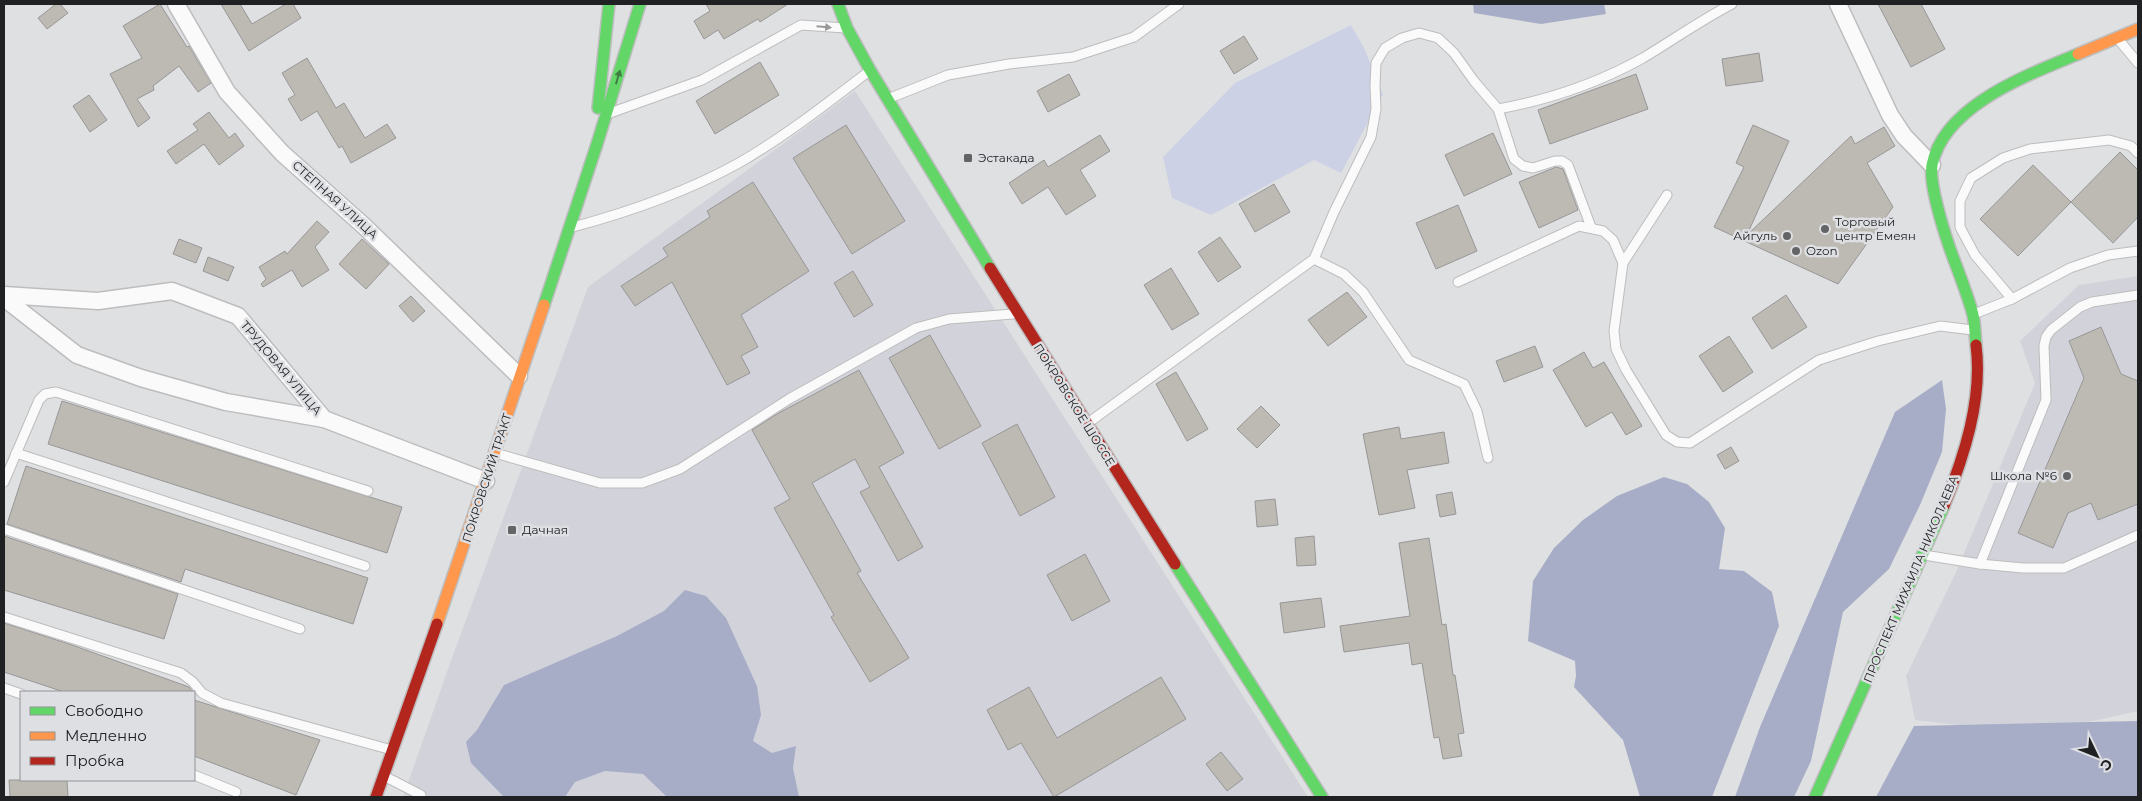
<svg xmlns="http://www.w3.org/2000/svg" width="2142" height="801" viewBox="0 0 2142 801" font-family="Montserrat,sans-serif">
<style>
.built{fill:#d2d3da}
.green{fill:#cdd1e5}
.water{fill:#a8adc7}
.building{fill:#bdb9b3;stroke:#989798}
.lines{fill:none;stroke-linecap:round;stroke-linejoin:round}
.lane-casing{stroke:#bdbdbe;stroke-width:11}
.street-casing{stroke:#bdbdbe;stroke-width:19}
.fast-casing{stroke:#bdbdbe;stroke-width:14}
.slow-casing{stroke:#bdbdbe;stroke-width:14}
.jam-casing{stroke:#bdbdbe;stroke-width:14}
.lane{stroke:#fafafb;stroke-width:9}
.street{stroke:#fafafb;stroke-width:16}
.fast{stroke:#63d668;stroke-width:11}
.slow{stroke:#ff974d;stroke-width:11}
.jam{stroke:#b3261e;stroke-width:11}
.oneway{fill:#989899}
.oneway2{fill:#427c45}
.poi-dot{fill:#636465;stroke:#dedfe3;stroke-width:2}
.labels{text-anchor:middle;stroke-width:5;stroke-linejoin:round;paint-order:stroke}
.poi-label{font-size:12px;fill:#202122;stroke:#dedfe3;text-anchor:start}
.street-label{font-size:12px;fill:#202122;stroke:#dedfe3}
</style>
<rect width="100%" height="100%" fill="#dfe0e2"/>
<!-- built -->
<g class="built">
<path d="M855,91L1308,797H403L448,669L588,287Z"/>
<path d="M2138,276V711L2034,734L1915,720L1906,676L1957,570L2035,383L2020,341L2079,285Z"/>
</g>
<!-- green -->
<path class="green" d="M1351,25L1364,48L1383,94L1341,173L1314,160L1211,215L1172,198L1163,157L1235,83Z"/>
<!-- water -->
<g class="water">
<path d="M1473,4H1604L1606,14L1541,24L1474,13Z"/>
<path d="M1942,380L1946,409L1942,452L1920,505L1889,569L1843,612L1811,761L1794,797H1735L1760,727L1895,412Z"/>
<path d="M1664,477L1687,484L1709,502L1725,528L1719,569L1744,571L1772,592L1779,626L1712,797H1640L1623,740L1574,687L1576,676L1575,661L1528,641L1533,581L1554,548L1583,520L1617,496Z"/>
<path d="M685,590L706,596L726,618L757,686L761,715L753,741L772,753L796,746L793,768L799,797H667L643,774L605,771L575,782L565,797H504L471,763L466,742L477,730L504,685L617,636L664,611Z"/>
<path d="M2138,721V797H1876L1914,726Z"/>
</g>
<!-- building -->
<g class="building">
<path d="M56,4H60L68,13L47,29L38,18Z"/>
<path d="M160,4L187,47L189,46L211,83L198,92L179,66L153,86L154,90L137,99L150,118L138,127L110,74L142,58L123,26Z"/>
<path d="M221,4H240L252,24L286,4H293L301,18L249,51Z"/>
<path d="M706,4H788L760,22L758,19L724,39L718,30L704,39L694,21L710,11Z"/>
<path d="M1878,4H1921L1945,49L1911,67Z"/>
<path d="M1244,36L1258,59L1234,74L1220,51Z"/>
<path d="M1759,53L1763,81L1726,86L1722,59Z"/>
<path d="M307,58L336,108L344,103L365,138L387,124L396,138L351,163L342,146L339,148L317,111L301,121L288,99L295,95L282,73Z"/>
<path d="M760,62L779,95L715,134L696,101Z"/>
<path d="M1069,74L1080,95L1048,112L1037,91Z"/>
<path d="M1636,74L1648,109L1550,144L1538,110Z"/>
<path d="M89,95L107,120L90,132L73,106Z"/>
<path d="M209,112L229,138L235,133L244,146L219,165L204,144L176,164L167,151L198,130L193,124Z"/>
<path d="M846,125L905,221L852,254L793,158Z"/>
<path d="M1753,125L1789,141L1747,235L1851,136L1855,144L1884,127L1895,146L1867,163L1893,207L1838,284L1714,227L1744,167L1736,163Z"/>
<path d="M1493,133L1512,174L1464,196L1445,155Z"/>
<path d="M1100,135L1110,151L1080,170L1096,196L1066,215L1048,187L1022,204L1009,183L1044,160L1048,167Z"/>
<path d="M2120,152L2138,170V217L2113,243L2071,202Z"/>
<path d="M2033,165L2071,202L2018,256L1980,219Z"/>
<path d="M1556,167L1563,169L1578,210L1539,228L1519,182Z"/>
<path d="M753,182L809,271L741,315L758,347L741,356L750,373L727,385L672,282L635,306L621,286L668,256L663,248L710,217L707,211Z"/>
<path d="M1274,184L1290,212L1255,232L1239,204Z"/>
<path d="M1458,205L1477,251L1436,269L1416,223Z"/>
<path d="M317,221L329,232L315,247L329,270L302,287L292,270L263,287L261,284L266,279L259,267L285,251L287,254Z"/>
<path d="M1220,237L1241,267L1218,282L1198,252Z"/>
<path d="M179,239L202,248L196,263L173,254Z"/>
<path d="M362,239L389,264L366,289L339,264Z"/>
<path d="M208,257L234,267L228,281L203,271Z"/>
<path d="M1171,268L1199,314L1172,330L1144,285Z"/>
<path d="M853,271L873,305L854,317L834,283Z"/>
<path d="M1347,292L1367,317L1328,346L1308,320Z"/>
<path d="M1786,295L1807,327L1772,349L1752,318Z"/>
<path d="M411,296L425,311L413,322L399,306Z"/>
<path d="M2101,327L2121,374L2138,381V504L2098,520L2091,503L2068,513L2053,548L2018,533L2084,378L2069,341Z"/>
<path d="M930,335L981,426L939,449L889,358Z"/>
<path d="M1729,336L1753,372L1723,392L1699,356Z"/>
<path d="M1535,346L1543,367L1504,382L1496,361Z"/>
<path d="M1584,352L1593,368L1604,362L1642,426L1626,435L1612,412L1586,427L1553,370Z"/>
<path d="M859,370L904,453L879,467L923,547L898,561L860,492L870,487L855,459L812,483L861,571L857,573L909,658L870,682L831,617L834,615L774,508L790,499L752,430L777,414Z"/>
<path d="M1176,372L1208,429L1187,441L1156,384Z"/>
<path d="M62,401L402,507L387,553L48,444Z"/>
<path d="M1261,406L1280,425L1257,448L1237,429Z"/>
<path d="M1017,424L1055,497L1020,516L982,443Z"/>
<path d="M1399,427L1401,439L1444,432L1449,463L1407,470L1415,508L1379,515L1363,434Z"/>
<path d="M1731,447L1739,461L1725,469L1717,455Z"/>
<path d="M26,466L368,578L353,624L185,569L181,582L7,524Z"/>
<path d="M1452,492L1456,514L1440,517L1436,495Z"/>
<path d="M1275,499L1278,525L1257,527L1255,501Z"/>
<path d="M4,536L178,594L164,639L4,590Z"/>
<path d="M1314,536L1316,565L1297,566L1295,538Z"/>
<path d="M1429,538L1442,625L1446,624L1453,675H1455L1464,733L1458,734L1462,756L1443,759L1439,737L1434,738L1422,663L1412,665L1409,643L1344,652L1340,626L1410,616L1399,543Z"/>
<path d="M1085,554L1110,601L1072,621L1047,575Z"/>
<path d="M1321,598L1325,627L1284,633L1280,603Z"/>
<path d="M4,623L72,645L189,687L193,692H64L4,672Z"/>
<path d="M1161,677L1186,719L1054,797L1021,743L1008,750L987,710L1029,687L1057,738Z"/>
<path d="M194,700L320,740L296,795L194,756Z"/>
<path d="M1221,752L1243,779L1227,791L1206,764Z"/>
<path d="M9,780H67L68,797H10Z"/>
</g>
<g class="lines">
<!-- lane casing -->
<g class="lane-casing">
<g id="lane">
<path d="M2118,39L2138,63"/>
<path d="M890,98L948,75L1009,64L1073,57L1134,37L1179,4"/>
<path d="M1498,109L1514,159L1523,166L1533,168L1555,161H1562L1568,165L1591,227"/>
<path d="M610,113L702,80L801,25L845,28"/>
<path d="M1667,195L1623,263L1614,331L1616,349L1626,370L1666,435L1677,442L1690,443L1819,360L1878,341L1940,326L1973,330"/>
<path d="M573,227C629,212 686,192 737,164C783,138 826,104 868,72"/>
<path d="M1314,259L1344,274L1363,292L1409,360L1464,384L1477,411L1488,458"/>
<path d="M1458,282L1579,226L1603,231L1613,240L1623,263"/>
<path d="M2012,299L1975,255L1960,227V201L1971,178L2003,158L2030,149L2109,140L2131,146L2138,153"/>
<path d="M1974,314L2012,299L2070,268L2108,255L2138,251"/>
<path d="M1088,423L1314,259L1334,212L1371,137L1376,109L1375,86L1376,63L1385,48L1402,38L1419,33L1438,38L1454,53L1474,81L1498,109C1548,100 1598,83 1643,58C1673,40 1701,20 1732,4"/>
<path d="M16,453L365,566"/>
<path d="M495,453L600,483H642L680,469L789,399L916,328L949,319L1013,314"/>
<path d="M4,482L39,400L45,394L56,392L368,491"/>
<path d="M4,529L300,629"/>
<path d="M1924,555L1980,564L2023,568H2064L2138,535"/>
<path d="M1980,564L2046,400L2044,346L2046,337L2051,330L2080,307L2092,302L2138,295"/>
<path d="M4,617L181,673L193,682L202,693L221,703L392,750"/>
<path d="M4,688L21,694"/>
<path d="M194,775L236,792"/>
<path d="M384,776L421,795V797"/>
</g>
</g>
<!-- street casing -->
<g class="street-casing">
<g id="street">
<path d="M176,4L227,92L282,153L364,226L519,376"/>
<path d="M1838,4L1890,115L1904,136L1932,165"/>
<path d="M4,295L98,301L172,291L238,316L324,419L486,481"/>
<path d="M4,298L77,355L141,378L226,402L324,419"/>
</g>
</g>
<!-- fast casing -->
<g class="fast-casing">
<g id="fast">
<path d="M838,4L847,28L870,70L990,268"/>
<path d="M598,108L609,4"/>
<path d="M544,305L597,144L640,4"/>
<path d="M1976,345C1975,335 1975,324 1973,315C1967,292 1957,269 1949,246C1943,228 1929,183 1932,165C1944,105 2028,75 2078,54"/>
<path d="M1175,564L1322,797"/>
<path d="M1815,797L1944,506"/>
</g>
</g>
<!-- slow casing -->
<g class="slow-casing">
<g id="slow">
<path d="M2078,54L2138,29"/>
<path d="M437,624L544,305"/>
</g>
</g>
<!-- jam casing -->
<g class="jam-casing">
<g id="jam">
<path d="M990,268L1175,564"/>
<path d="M1944,506C1964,457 1983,399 1976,345"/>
<path d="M376,797L437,624"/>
</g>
</g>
<!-- lane -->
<use href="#lane" class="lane"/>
<!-- street -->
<use href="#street" class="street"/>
<!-- fast -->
<use href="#fast" class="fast"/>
<!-- slow -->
<use href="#slow" class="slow"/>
<!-- jam -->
<use href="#jam" class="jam"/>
</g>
<!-- one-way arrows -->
<defs><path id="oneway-solid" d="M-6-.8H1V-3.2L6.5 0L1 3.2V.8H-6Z" transform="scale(1.25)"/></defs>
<use class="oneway" href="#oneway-solid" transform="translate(824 27) rotate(5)"/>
<use class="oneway2" href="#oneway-solid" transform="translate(618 77) rotate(-74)"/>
<!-- markers -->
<g class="poi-dot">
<rect x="963" y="153" width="10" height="10" rx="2.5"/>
<circle cx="1825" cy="229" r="5"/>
<circle cx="1787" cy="236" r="5"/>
<circle cx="1796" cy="251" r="5"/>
<circle cx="2067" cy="476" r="5"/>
<rect x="507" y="525" width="10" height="10" rx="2.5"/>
</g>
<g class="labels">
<!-- poi labels -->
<g class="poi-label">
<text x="978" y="162">Эстакада</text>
<text x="1835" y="226">Торговый<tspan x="1835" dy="14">центр Емеян</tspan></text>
<text x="1777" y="240" text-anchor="end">Айгуль</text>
<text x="1806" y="255">Ozon</text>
<text x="2057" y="480" text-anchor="end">Школа №6</text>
<text x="522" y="534">Дачная</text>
</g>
<!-- street labels -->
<g class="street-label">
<text transform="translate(335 200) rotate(42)" y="4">СТЕПНАЯ УЛИЦА</text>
<text transform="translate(281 368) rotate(50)" y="4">ТРУДОВАЯ УЛИЦА</text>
<text transform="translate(1074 405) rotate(58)" y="4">ПОКРОВСКОЕ ШОССЕ</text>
<text transform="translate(487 478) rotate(-72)" y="4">ПОКРОВСКИЙ ТРАКТ</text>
<text transform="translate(1911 579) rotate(-67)" y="4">ПРОСПЕКТ МИХАИЛА НИКОЛАЕВА</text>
</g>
</g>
<!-- border -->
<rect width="2142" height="801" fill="none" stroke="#202122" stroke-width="10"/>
<!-- legend -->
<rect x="20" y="691" width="175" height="90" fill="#dedfe3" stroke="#929396"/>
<rect x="30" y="707" width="25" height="8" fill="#63d668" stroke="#929396"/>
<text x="65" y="716" font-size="15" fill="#202122">Свободно</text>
<rect x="30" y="732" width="25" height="8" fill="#ff974d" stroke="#929396"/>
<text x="65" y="741" font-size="15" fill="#202122">Медленно</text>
<rect x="30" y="757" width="25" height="8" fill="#b3261e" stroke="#929396"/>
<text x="65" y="766" font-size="15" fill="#202122">Пробка</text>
<!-- north arrow -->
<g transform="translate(2097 756) rotate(133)" stroke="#dedfe3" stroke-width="4" paint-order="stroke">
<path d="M0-4L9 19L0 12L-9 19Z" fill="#202122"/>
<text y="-8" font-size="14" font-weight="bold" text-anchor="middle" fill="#202122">С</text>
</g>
</svg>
